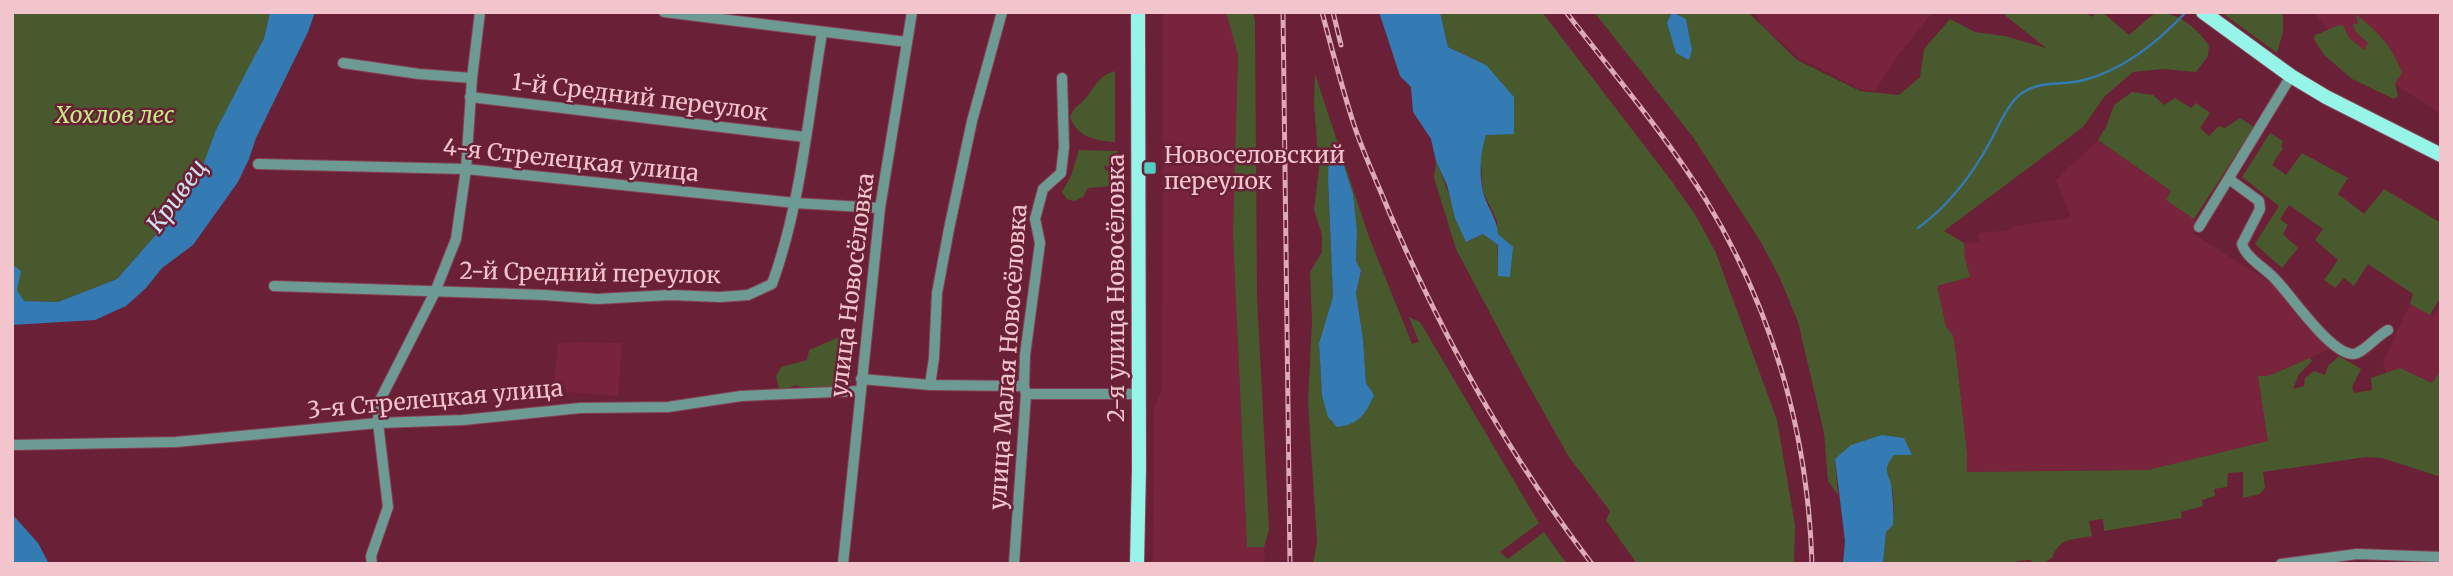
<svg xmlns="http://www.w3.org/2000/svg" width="2453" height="576" viewBox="0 0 2453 576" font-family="Merriweather,serif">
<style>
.built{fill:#78243d}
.green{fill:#48592d;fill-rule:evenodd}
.water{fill:#347ab3}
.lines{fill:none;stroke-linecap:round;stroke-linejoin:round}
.stream{stroke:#347ab3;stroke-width:2.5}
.minor-casing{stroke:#854154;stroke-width:12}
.major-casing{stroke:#854154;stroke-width:16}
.minor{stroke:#6e9a94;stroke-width:10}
.major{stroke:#96f4e9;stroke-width:14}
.rail-casing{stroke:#ddabb5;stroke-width:5}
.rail{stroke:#6a2036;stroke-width:2.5;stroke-dasharray:8;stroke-linecap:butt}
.poi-dot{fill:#57cec2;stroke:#6a2036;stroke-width:2.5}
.labels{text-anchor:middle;stroke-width:5;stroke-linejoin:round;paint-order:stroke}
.street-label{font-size:23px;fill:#f2c4cc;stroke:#6a2036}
.park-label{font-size:23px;font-style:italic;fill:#c2eb80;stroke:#6a2036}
.poi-label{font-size:23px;fill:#f2c4cc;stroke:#6a2036;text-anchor:start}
.water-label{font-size:24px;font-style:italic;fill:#cfe0f0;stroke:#6a2036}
</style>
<rect width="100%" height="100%" fill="#6a2036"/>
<!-- built -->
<g class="built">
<path d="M1163,12H1226L1238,55L1233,234L1247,547H1264L1265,564H1153L1154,408L1162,389Z"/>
<path d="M1754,12H1933L1900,53L1875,91L1860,89L1799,58L1763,26Z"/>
<path d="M2314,12H2441V114L2349,55Z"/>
<path d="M2098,140L2172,192L2166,200L2199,222L2192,233L2271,283L2330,349L2268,376L2269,441L2148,470L1967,472V453L1956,354L1953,335L1946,327L1937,286L1970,277L1965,260L1964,243L1979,242V233L2012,230L2011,227L2068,218L2070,215L2056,180Z"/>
<path d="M2441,302V370L2433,383L2400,368L2386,373L2383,362L2410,304L2433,316Z"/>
<path d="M576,342L622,343L618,396L566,392V386L554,385L558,343Z"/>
</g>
<!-- green -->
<g class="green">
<path d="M12,12H270L264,37L200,173L154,237L117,279L58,302L24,301L12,292Z"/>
<path d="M1226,12H1253L1255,22L1257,296L1269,530L1264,547H1247L1233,234L1238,55Z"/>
<path d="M1440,12H1542L1670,179L1696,216L1716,253L1777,420L1795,525L1794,564H1637L1606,520L1610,511L1569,457L1525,379L1456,249L1434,178L1436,161C1448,187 1454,215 1467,242L1483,234L1498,245V276L1497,221L1483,192L1480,153L1485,135L1486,65L1448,47Z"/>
<path d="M1594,12H1672L1667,23L1672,35L1692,50L1686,20L1674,12H1748L1797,60L1860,91L1899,95L1920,77L1924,49L1950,19L1975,32L2005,36L2046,48L2001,12H2086L2092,17L2096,12H2102L2129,35L2156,12C2180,13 2195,27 2209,45L2208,56L2196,72L2163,69L2133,72L2105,96L2083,127L1944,231L1964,243L1965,259L1970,277L1937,286L1946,327L1953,335L1956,354L1967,453V472L2148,470L2268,441L2258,376H2268L2310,358L2312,361L2299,374L2293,389L2304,386L2305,378L2314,371L2325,375L2328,366L2339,356L2361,369L2352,387L2354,393L2372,390L2371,378L2400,368L2432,383L2441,370V477L2382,458L2366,457L2263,472L2265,488L2260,494L2243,498V472L2228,473L2227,487L2214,489L2215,496L2202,500L2203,506L2181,512L2182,518L2104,531L2103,519L2089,521L2092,536C2072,540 2060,537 2052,558L2042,564H2032L2031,560L2017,561V564H1883L1886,532L1894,513L1893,491L1887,477V464L1904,438L1835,459L1838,495L1828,481L1824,433L1798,322L1779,276L1759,239L1693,137Z"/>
<path d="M2221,12H2283V32L2277,53Z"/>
<path d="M2356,14C2378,33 2392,45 2402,73L2395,83L2398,96L2394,99L2352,79L2324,55L2314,39L2315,35C2326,32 2332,26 2343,25L2349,38L2364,50L2368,43L2355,31L2353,25L2358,23Z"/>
<path d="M1115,71V142C1096,141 1077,137 1070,117C1076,104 1077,108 1085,99C1095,87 1098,76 1115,71Z"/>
<path d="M1315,74L1369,237L1412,344L1419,342L1409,317L1420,322L1539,523L1500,552L1508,559L1544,532L1567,564H1313L1317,542L1308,402L1312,322L1310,272L1322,252V235L1314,210L1319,169L1314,104ZM1342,160L1353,194L1357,230L1356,261L1361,272L1356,293L1363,339L1366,383L1373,395L1332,423L1322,396L1319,343L1333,298L1328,179Z"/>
<path d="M2132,92L2153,95L2164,105L2175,98L2191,108L2196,103L2210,113L2200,128L2209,136L2219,126L2225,128L2240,118L2254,127L2194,219L2166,200L2171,191L2098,140L2106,127L2114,105Z"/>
<path d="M2270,133L2283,141L2281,146L2283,148L2272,165L2286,175L2302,153L2348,178L2338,194L2364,214L2384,189L2441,223V296L2430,315L2410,304L2413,294L2368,264L2354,286L2344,278L2335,288L2324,280L2338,260L2315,240L2323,229L2289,205L2280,219L2288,225L2283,234L2298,248L2282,268L2255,244L2279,206L2242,177Z"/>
<path d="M1079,150L1118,151L1114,167L1103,166L1106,170L1116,173L1117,179L1111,186L1088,188L1083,197L1074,201L1067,199L1062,192L1071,176Z"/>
<path d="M837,338L847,339C854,352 850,368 851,383L835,388L809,389L795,385L789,388L779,389L776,376L781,367L807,360L809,350Z"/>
</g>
<!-- water -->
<g class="water">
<path d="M270,12H315L308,32L256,138L249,159L238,182L193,245L162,268L146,288L126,306L95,320L12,325V264L21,271L17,290L24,301L58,302L117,279L154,237L200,173L216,130L264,38Z"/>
<path d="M1379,12H1440L1448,47L1486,65L1514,97V134L1486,135C1480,152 1479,173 1483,192C1487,207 1497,218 1498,234L1513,247L1510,277L1498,276V245L1483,234L1466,242L1455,218L1447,185L1436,161L1431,139L1413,112L1411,87L1400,76Z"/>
<path d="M1672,12L1686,19L1692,50L1689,60L1676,53L1667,23Z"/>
<path d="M1335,147L1342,160L1353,194L1357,230L1356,261L1361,271L1356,293L1363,339L1366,383L1374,395C1366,414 1358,425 1337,427L1328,417L1322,396L1319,343L1333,297L1328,179L1329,156Z"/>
<path d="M1882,435L1904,438L1912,455H1894C1880,472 1891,474 1892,491C1893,502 1894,514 1893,525L1886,532L1883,564H1843L1845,541L1835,459L1851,445Z"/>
<path d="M12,514L38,543L49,564H16L12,559Z"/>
</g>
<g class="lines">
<!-- stream -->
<path class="stream" d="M1918,228C1948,206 1972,175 1990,142C1999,126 2007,104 2022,93C2040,80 2064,86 2084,80C2123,70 2159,41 2186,12"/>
<!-- minor casing -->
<g class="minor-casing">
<g id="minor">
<path d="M664,12L907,42"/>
<path d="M343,63L419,74L472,78"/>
<path d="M470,97L805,137"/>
<path d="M258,164L466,169L795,203L880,208"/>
<path d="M2229,179L2259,201L2260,209L2242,244C2246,258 2265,268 2275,279C2291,295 2330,354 2353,354C2362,354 2378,335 2388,330"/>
<path d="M2199,227L2291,76"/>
<path d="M274,286L544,295L597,299L670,295L720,297L748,295L772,284C801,204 808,116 822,33"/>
<path d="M861,379L930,385L1024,386"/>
<path d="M930,385L934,358L937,293L949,229L972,121L1002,12"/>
<path d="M1026,394H1139"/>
<path d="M12,445L176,442L378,423L463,420L580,408L668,407L741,396L860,391"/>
<path d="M372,564L371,556L388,507L378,423L379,402L435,292L456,239L466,169L472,78L480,12"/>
<path d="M843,564L880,208L912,12"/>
<path d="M1014,564L1026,394L1024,386L1025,355L1040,243L1035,219L1043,189L1061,173L1064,147L1062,78"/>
<path d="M2281,564L2357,554L2441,557"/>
</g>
</g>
<!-- major casing -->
<g class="major-casing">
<g id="major">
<path d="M2203,12L2291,76L2326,97L2441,155"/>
<path d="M1137,564L1139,468L1138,12"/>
</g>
</g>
<!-- minor -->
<use href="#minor" class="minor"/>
<!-- major -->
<use href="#major" class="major"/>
<!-- rail casing -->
<g class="rail-casing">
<g id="rail">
<path d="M1283,12L1290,564"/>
<path d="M1322,12C1332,50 1342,88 1354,125C1364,155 1378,184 1390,214C1443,338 1510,457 1592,564"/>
<path d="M1333,12L1341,45"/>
<path d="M1566,12C1613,73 1665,134 1706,200C1773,311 1808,435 1812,564"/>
</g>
</g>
<!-- rail -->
<use href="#rail" class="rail"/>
</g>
<!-- markers -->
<rect class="poi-dot" x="1143" y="161" width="14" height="14" rx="3.5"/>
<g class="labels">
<!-- street labels -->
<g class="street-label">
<text transform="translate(640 97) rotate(7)" y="8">1-й Средний переулок</text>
<text transform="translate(571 160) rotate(6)" y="8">4-я Стрелецкая улица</text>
<text transform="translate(590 273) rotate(1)" y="8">2-й Средний переулок</text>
<text transform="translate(852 285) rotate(-83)" y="8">улица Новосёловка</text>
<text transform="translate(1116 288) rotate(-90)" y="8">2-я улица Новосёловка</text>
<text transform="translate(1008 357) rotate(-86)" y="8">улица Малая Новосёловка</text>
<text transform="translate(435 399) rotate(-5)" y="8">3-я Стрелецкая улица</text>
</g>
<!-- park labels -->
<g class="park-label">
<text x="115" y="123">Хохлов лес</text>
</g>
<!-- poi labels -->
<g class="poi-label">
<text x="1164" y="163">Новоселовский<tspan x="1164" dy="26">переулок</tspan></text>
</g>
<!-- water labels -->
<g class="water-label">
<text transform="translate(177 196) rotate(-54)" y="8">Кривец</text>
</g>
</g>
<!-- border -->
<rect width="2453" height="576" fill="none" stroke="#f2c4cc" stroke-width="28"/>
</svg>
